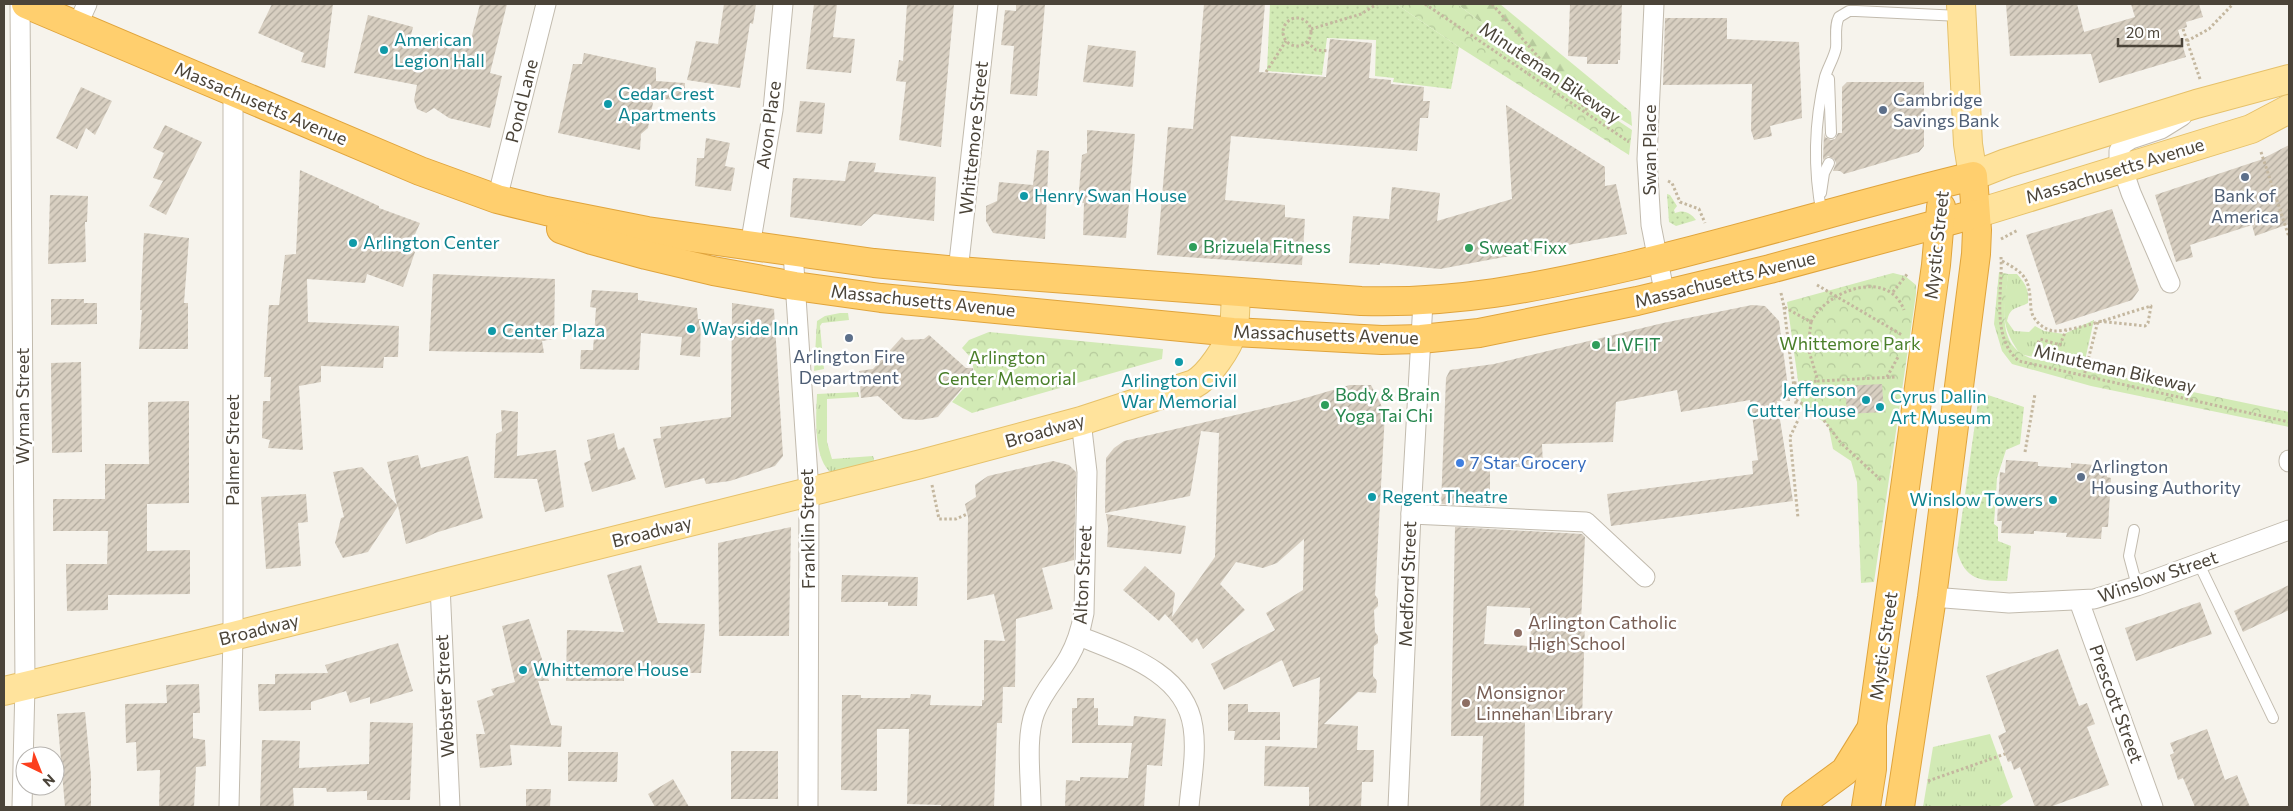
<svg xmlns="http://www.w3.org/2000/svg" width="2293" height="811" viewBox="0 0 2293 811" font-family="Commissioner,sans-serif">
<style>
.grass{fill:url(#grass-tufts)}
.forest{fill:url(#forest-firs)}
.park{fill:url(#park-crowns)}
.garden{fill:url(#garden-dots)}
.building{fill:url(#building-hatch);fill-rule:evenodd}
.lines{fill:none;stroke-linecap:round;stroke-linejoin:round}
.lane-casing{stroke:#c2bbae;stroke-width:12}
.street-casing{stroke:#c2bbae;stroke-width:21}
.primary-casing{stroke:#e6c16a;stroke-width:30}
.highway-casing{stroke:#e0a43c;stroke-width:30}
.path{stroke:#c4b79f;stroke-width:3;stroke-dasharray:2.5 2.5;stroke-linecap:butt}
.lane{stroke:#fff;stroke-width:10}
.street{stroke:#fff;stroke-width:19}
.primary{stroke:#ffe39c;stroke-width:28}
.highway{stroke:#ffcf6e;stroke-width:28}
.culture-dot{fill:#0f9aa8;stroke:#fff;stroke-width:2}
.service-dot{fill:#5c6f8a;stroke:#fff;stroke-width:2}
.leisure-dot{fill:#2e9e5b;stroke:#fff;stroke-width:2}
.shop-dot{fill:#3f7fe0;stroke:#fff;stroke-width:2}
.education-dot{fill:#8d6e63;stroke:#fff;stroke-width:2}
.labels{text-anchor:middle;stroke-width:5;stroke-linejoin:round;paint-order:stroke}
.culture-label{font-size:18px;fill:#0d838f;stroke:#fff;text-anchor:start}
.street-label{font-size:18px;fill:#4b4439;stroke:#fff}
.service-label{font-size:18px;fill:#4e5e75;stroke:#fff;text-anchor:start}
.leisure-label{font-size:18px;fill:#27864d;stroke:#fff;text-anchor:start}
.park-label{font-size:18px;fill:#4a7f2a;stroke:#fff}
.shop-label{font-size:18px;fill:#366cbe;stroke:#fff;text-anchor:start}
.education-label{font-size:18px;fill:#785e54;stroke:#fff;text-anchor:start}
</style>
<defs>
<pattern id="grass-tufts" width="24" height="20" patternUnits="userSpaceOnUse" patternTransform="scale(1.25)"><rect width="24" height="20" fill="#d2eab5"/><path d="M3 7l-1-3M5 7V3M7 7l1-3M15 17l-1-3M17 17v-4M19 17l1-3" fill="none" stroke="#b6ca9c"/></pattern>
<pattern id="forest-firs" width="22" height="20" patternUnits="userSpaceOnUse" patternTransform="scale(1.25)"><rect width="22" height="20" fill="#d2eab5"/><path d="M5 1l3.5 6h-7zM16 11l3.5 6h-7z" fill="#b6ca9c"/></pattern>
<pattern id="park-crowns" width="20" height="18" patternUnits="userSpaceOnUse" patternTransform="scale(1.25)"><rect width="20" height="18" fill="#d2eab5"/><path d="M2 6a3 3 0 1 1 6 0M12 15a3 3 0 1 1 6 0" fill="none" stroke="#b6ca9c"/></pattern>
<pattern id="garden-dots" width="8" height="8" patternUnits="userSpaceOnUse" patternTransform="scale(1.25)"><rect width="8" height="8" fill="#d2eab5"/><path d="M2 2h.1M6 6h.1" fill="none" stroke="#b6ca9c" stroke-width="1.8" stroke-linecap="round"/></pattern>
<pattern id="building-hatch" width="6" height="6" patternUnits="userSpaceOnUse" patternTransform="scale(1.25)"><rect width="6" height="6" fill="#d8cfc1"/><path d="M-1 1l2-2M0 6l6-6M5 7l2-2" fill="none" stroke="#b1aa9e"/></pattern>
</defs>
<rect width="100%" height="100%" fill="#f6f3ec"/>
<!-- grass -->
<g class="grass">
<path d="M2008,274H2017C2026,284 2029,290 2028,303C2017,309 2010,306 2007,321L2014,331L2029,332L2035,326L2044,331L2064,334L2094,320L2083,369L2020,354C1998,323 2004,309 2008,274Z"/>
<path d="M840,313H848L849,320L822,323L820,326L824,369L814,371L817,321L825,316Z"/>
<path d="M858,392L859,397L827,399V442L832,459L873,456L875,463L833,474C813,462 816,416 817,394Z"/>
<path d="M1990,734L2013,797L1998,807H1923L1933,747Z"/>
</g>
<!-- forest -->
<path class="forest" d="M1457,4H1500L1631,112L1632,126L1555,79Z"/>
<!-- park -->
<g class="park">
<path d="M1396,4H1457L1555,79L1632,130L1629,155L1459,47Z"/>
<path d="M1999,272L2008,274C2006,303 1994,344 2030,358L2289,412V427L2091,386L2012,364L2002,351L1994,324Z"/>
<path d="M1893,273L1905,276L1916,285V294L1874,582L1861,583L1857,482L1851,461L1833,449L1828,424L1802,409L1787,302Z"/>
<path d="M989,332L1163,349L1162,359L972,413L952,402L964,388L976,386L972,359L962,348L969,340Z"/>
</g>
<!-- garden -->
<g class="garden">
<path d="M1270,4H1396L1459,47L1451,89L1393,82L1394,78L1375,76L1376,40L1327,38L1322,75L1267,71Z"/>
<path d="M1667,194L1670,195L1677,206L1674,210L1675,213C1684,209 1691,213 1696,220L1676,226L1669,222Z"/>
<path d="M1982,393L2024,407L2020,444L2006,450L1997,478L1994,524L1998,527V541L2011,546L2007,581C1980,581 1965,580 1957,551L1979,395Z"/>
</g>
<!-- building -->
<g class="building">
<path d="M272,4H333L325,68L301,62L304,53L258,33Z"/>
<path d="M480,4H507L490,73L502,76L490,128L449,118L434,108L426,113L417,109L414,100L417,85L354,73L368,15L413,27L411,35L469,47Z"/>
<path d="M724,4H756L753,24L750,23L740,88L687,80L696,41L718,44Z"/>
<path d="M814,4H837L833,37L855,39L851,73L806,69Z"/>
<path d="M907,4H954L941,147L899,140L906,82L896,81L899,60L903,61Z"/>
<path d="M1016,4H1045L1037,96L1010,94L1014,46L1001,45L1005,10L1016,11Z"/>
<path d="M1204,4H1265L1259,72L1326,77L1330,39L1372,43L1369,78L1391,80V84L1424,87L1423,101H1430L1428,118H1420L1417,151L1231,136L1225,200L1285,205V217L1305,219L1302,265L1157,255L1168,127L1193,129Z"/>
<path d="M1570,4H1622L1620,60H1618V64H1587V57L1568,56Z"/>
<path d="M2006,4H2077L2084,32L2135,17L2131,4H2199L2203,17L2186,22L2187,27L2178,30L2186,57L2099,83L2091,54L2010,56Z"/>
<path d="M1665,18H1727V39L1799,42L1802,118L1770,126L1772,136L1754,140L1751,130L1752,84L1663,85Z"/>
<path d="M1088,45L1136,51L1133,87L1083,82Z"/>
<path d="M584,53L656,68V81L685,83L684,101L654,98L648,128L641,134L640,150L558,133L573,64H582Z"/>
<path d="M1847,82H1924V146L1919,152L1844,174L1840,171H1833L1836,163L1834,159L1828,156L1823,160L1824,133L1825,137L1831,140L1835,139L1838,133H1842V87Z"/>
<path d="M81,87L112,101L95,135L86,128L77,149L56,138Z"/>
<path d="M800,101L825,103L822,134L796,132Z"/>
<path d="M1506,105L1605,167V186L1616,184L1627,234L1440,269L1380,263V265L1349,263L1353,216L1389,219L1392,187L1440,193L1437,221L1512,199Z"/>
<path d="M165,125L202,142L166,215L149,206L163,181L153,178L164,153L153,148Z"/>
<path d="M1087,130L1135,134L1126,238L1083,235L1084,203L1078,202L1082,155L1087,153Z"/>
<path d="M706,138L730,143L725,166L735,168L731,191L695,186L697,158H704Z"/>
<path d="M2289,145V224L2255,236L2252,225L2190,245L2193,257L2176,262L2155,195L2260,160Z"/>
<path d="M1037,150L1049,151L1045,239L993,233L986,221V206L997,201L999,182L1033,185Z"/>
<path d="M849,161L876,163L874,172L936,177L934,221L874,214L861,226L790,217L793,178L845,181Z"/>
<path d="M300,170L379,206V208L420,223L409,248L415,252L403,287L367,274L365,283L307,279L308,322L399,326L398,357H384L383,368L321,366V382L299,386L303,450L268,448L270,440L262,438L263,401H270L271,377H264L269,305H279L285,255L296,254Z"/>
<path d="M50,195L88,196L87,222H85L86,262L48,264Z"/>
<path d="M2112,209L2139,290L2132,300L2056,325L2026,235Z"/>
<path d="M144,233L189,238L184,303H188V349H139L142,310H140Z"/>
<path d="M433,274L555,279L554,339L542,341L544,353L429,351Z"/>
<path d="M592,290L638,293V300L697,308L698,319H701L700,357L680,355L682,337L641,333L639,370L580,369L581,350H593L596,308L590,307Z"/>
<path d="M51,299H84V303H97V324L51,325Z"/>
<path d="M732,303L774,309L783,456L775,466L730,481L706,484L704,478L665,488L653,439L661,438L660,427L731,417Z"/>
<path d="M1752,305L1765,306L1779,321L1790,401H1777L1793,501L1611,526L1607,494L1753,474L1752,461L1758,460L1750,400L1681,412L1677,390L1616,402L1613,442L1542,444L1543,465L1490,469V506L1441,504L1446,378L1450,370L1494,364L1663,323Z"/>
<path d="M929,335L966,368H973L974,385L964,386L938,417L920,420L903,419L878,396L861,398L859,371L873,369L902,337L905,340L924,339Z"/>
<path d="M81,362L82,452L52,453L51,363Z"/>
<path d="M1882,384L1884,412L1847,414L1845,386Z"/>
<path d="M1350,385H1371L1385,413L1375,595L1378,599V606L1374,610L1375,632L1378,636V643L1374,646L1373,676L1377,681L1376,693L1358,692L1324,724L1358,726L1357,750H1374L1373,782H1362L1361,807H1309V787L1264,786L1265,746L1317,748L1320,677L1293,687L1282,660L1224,690L1211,664L1275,630L1266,613L1303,590L1304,539L1277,563L1263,568L1236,562L1220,584L1245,610L1203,649L1197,638L1192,643L1165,614L1159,621L1123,590L1145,566L1175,593L1172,617L1215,557L1219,433L1201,431L1190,496L1105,513L1106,458L1114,448L1124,441L1295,401Z"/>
<path d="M189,401V503L147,504V551L190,550V594L108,595V610L67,611L66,564H107L108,531H53V499H105V464H149L148,402Z"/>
<path d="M501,410L518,412L517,456L556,450L564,507L545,512L537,479L494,478L496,434L502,431Z"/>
<path d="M614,433L618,450L624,447L636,479L592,492L584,463L591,460L587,440Z"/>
<path d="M418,455L421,468L468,456L483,518L435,533L425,538L406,544L398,506L368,552L343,558L335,543L341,518L344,517L333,472L362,467L397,505L387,462Z"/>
<path d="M2006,460L2038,462V466L2071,468V463L2107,466V477L2111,478L2108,527H2102L2101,539L2066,537L2067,533L2034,531V534L2001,533L2002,521H1997L2000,472L2005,473Z"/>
<path d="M1053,461L1069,465L1076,472L1074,560L1042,568L1053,609L1016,619L1015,687H1003L1002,723H997L994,807H941V805L907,804L909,729H877V791L841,790L842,695H861V698H910L911,694L931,695L930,705L982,706V700H984V640L1005,641L994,594L967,600L968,517L965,504L976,497L975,485L988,476Z"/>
<path d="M306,494L308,522L298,523L301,566L266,569L261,497Z"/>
<path d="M1106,514L1186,526L1181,554L1107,547L1108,527Z"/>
<path d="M791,527L789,636H719L718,543Z"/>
<path d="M1455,527L1582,534L1585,537L1581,622H1585L1582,720L1525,715L1524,807H1480L1483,736H1451ZM1487,606L1530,608L1531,646L1484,644Z"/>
<path d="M641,565L658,623L705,624L701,673L624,672V681H566L567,630L624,632L607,575Z"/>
<path d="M842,575L918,577L917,606H888V602H841Z"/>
<path d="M2289,585V610L2243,632L2234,611Z"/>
<path d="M2200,602L2212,634L2136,661L2125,628Z"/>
<path d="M529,619L549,681H538L551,725L562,726L561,747L510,745L512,765L480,768L476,734H485L477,701L494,695L491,689L515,682L502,626Z"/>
<path d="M398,643L413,691L370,704V697L350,703L346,691L311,702V710L259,711L258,684H275V674L328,673L325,665Z"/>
<path d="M2058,649L2079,706L2087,703L2095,724L2087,727L2109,785L2050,807H2035L2020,767L2014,770L2011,761L2008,762L1998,736L2006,732L1986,676Z"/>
<path d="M199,684L200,713H193V738L205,740L206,766L196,767L194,807H159L160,770L137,771L136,742L126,743L125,704L167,703L166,685Z"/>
<path d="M1077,698H1094V708H1098V725L1133,726L1134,716L1166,719L1162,766L1147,765L1144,807H1065L1066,780L1080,781V777L1128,778L1132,743H1072V708H1077Z"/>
<path d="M1228,704H1248V712H1280V740H1234L1235,731H1228Z"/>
<path d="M85,712L91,776V807H65L57,714Z"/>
<path d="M370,722L413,723L410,800H367V791L327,792L326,788H293L294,807H260L262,740L300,741L299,768L369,764Z"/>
<path d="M2207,729L2225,780L2237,775L2250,807H2195L2183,778L2178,780L2170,755L2174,753L2170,743Z"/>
<rect x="731" y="751" width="47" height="48"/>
<path d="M568,752H618L617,782L568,781Z"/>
<path d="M673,779L689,807H655L648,794Z"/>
<path d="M526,789H551L550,807H526Z"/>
</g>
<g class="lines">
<!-- lane casing -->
<g class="lane-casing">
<g id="lane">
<path d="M1829,79L1831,133"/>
<path d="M1821,193L1824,173L1829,163"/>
<path d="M1822,215C1813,169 1814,123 1825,77C1828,67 1834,58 1836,48C1837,38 1834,26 1839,17L1849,11H1856L1960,16"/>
<path d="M2134,530L2129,556L2137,586"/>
<path d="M2199,564L2273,718"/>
</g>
</g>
<!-- street casing -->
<g class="street-casing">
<g id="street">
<path d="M20,4L25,685L22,807"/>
<path d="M1654,4L1647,159L1651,225L1665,296"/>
<path d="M77,26L87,4"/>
<path d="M497,199L546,4"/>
<path d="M750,246L773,110L783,4"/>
<path d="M793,252L809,492L808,807"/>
<path d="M958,271L988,4"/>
<path d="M2170,283L2131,193L2119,158V151L2123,144L2131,139L2161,129L2182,116"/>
<path d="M2289,460V462"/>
<path d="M1411,514L1586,522L1645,577"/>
<path d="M440,585L450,807"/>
<path d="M1932,597L2009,603L2094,599L2137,586L2289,530"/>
<path d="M2079,601L2153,807"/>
<path d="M1079,636C1123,654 1185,672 1193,727C1197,753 1191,782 1189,807"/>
<path d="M229,807L233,636V92"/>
<path d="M1031,807C1031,780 1025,737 1035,712C1043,691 1059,675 1069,657C1077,643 1081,629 1084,613L1087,472L1081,421"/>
<path d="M1398,807L1411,514L1423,302"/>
</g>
</g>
<!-- primary casing -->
<g class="primary-casing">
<g id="primary">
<path d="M1961,4L1968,144L1973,176L2006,163L2196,104L2289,79"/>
<path d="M1975,214L2251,129L2289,109"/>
<path d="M4,691L233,636L921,464L1081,421L1194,384C1209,376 1228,347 1233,331C1236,319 1235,304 1236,292"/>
</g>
</g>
<!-- highway casing -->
<g class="highway-casing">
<g id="highway">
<path d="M26,4L420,171L497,199L546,211L647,231L874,263L958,271L1361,301C1454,304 1535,288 1626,267C1742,240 1856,204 1973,176L1977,230L1976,254L1932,597L1900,807"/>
<path d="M561,229L592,240L646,255L713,271L795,286L881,298L1233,332L1382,340L1421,339L1479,333L1637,301L1770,269L1975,214"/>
<path d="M1796,807L1845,771L1871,729"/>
<path d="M1866,807L1872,769V725L1936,265L1941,207"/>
</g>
</g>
<!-- path -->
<g class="path">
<path d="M1425,4L1629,142"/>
<path d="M1492,4L1569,92L1589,112"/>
<circle cx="1297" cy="32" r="14"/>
<path d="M1311,29L1361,14L1377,4"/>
<path d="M2183,29L2187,41"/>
<path d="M1307,42L1316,50L1329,51"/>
<path d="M1266,72L1286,41"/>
<path d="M2200,79L2187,41L2209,29L2233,4"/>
<path d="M2261,152L2289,237"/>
<path d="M1668,181L1672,183L1680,202L1699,209L1705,223"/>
<path d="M2001,239L2018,230"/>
<path d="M2001,257C2003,290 1990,337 2019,361L2289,422"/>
<path d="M2002,261C2029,275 2029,281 2031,309C2032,320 2044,330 2054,331C2077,331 2126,313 2151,306L2148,323L2145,326L2098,321L2084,376"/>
<path d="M1817,285L1902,335"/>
<path d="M1893,292L1908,273"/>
<path d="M1781,293L1784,307L1811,322L1808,348L1818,381L1896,377"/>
<path d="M1784,307L1798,420L1790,437L1798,518"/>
<path d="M1811,322C1826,291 1888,267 1904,310"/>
<path d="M2038,343L2040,339L2060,345L2066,330"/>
<path d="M1887,377L1898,357"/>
<path d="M1794,383L1818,381"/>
<path d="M1796,400L1819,414L1841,443L1882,481"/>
<path d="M2025,452L2035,394"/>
<path d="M932,485L939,519H956L967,514"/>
<path d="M1928,781L2005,754"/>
</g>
<!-- lane -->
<use href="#lane" class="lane"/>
<!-- street -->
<use href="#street" class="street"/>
<!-- primary -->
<use href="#primary" class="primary"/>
<!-- highway -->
<use href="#highway" class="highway"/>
</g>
<!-- markers -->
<g class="culture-dot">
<circle cx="384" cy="50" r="5"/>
<circle cx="608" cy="104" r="5"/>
<circle cx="1024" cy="196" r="5"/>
<circle cx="353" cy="243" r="5"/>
<circle cx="691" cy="329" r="5"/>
<circle cx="492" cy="331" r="5"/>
<circle cx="1179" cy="362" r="5"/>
<circle cx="1866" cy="400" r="5"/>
<circle cx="1880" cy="407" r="5"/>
<circle cx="1372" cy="497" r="5"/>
<circle cx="2053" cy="500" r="5"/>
<circle cx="523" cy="670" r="5"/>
</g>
<g class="service-dot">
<circle cx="1883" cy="110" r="5"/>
<circle cx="2245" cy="177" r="5"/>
<circle cx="849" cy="338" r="5"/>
<circle cx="2081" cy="477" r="5"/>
</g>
<g class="leisure-dot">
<circle cx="1193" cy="247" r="5"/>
<circle cx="1469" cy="248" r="5"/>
<circle cx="1596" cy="345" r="5"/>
<circle cx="1325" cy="405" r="5"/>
</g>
<circle class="shop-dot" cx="1460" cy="463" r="5"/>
<g class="education-dot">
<circle cx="1518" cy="633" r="5"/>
<circle cx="1466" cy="703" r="5"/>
</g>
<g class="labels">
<!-- culture labels -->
<g class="culture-label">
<text x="394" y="46">American<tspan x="394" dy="21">Legion Hall</tspan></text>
<text x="618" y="100">Cedar Crest<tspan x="618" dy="21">Apartments</tspan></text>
<text x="1034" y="202">Henry Swan House</text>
<text x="363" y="249">Arlington Center</text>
<text x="701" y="335">Wayside Inn</text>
<text x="502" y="337">Center Plaza</text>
<text x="1179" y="387" text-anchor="middle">Arlington Civil<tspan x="1179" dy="21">War Memorial</tspan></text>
<text x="1856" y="396" text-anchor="end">Jefferson<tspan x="1856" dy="21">Cutter House</tspan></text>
<text x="1890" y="403">Cyrus Dallin<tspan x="1890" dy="21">Art Museum</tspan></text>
<text x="1382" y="503">Regent Theatre</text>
<text x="2043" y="506" text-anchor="end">Winslow Towers</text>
<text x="533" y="676">Whittemore House</text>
</g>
<!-- street labels -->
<g class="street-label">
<text transform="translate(1550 73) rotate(34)" y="6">Minuteman Bikeway</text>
<text transform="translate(522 101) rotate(-76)" y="6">Pond Lane</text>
<text transform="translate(261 104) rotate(23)" y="6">Massachusetts Avenue</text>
<text transform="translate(769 125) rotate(-82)" y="6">Avon Place</text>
<text transform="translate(974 138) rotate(-84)" y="6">Whittemore Street</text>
<text transform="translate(1650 150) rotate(-90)" y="6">Swan Place</text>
<text transform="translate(2115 171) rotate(-17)" y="6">Massachusetts Avenue</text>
<text transform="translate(1937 245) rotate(-84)" y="6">Mystic Street</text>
<text transform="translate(1725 280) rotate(-14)" y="6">Massachusetts Avenue</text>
<text transform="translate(923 301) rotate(6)" y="6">Massachusetts Avenue</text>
<text transform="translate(1326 335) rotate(2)" y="6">Massachusetts Avenue</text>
<text transform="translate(2115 369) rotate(13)" y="6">Minuteman Bikeway</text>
<text transform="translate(23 406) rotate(-90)" y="6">Wyman Street</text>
<text transform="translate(1045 431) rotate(-16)" y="6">Broadway</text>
<text transform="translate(233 450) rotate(-90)" y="6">Palmer Street</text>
<text transform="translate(808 529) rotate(-91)" y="6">Franklin Street</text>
<text transform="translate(652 532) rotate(-14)" y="6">Broadway</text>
<text transform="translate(1083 575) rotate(-87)" y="6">Alton Street</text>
<text transform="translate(2158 577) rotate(-19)" y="6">Winslow Street</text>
<text transform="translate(1408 584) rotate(-88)" y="6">Medford Street</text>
<text transform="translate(259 630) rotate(-14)" y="6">Broadway</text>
<text transform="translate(1884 646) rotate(-82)" y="6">Mystic Street</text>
<text transform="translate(445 696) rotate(-93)" y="6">Webster Street</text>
<text transform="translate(2116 704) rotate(70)" y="6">Prescott Street</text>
</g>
<!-- service labels -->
<g class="service-label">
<text x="1893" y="106">Cambridge<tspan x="1893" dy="21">Savings Bank</tspan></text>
<text x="2245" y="202" text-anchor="middle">Bank of<tspan x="2245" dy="21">America</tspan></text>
<text x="849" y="363" text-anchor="middle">Arlington Fire<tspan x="849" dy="21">Department</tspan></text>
<text x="2091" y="473">Arlington<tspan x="2091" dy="21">Housing Authority</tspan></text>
</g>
<!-- leisure labels -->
<g class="leisure-label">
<text x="1203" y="253">Brizuela Fitness</text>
<text x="1479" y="254">Sweat Fixx</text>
<text x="1606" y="351">LIVFIT</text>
<text x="1335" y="401">Body &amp; Brain<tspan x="1335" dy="21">Yoga Tai Chi</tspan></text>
</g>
<!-- park labels -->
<g class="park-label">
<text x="1850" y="350">Whittemore Park</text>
<text x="1007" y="364">Arlington<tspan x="1007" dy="21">Center Memorial</tspan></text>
</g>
<!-- shop labels -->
<g class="shop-label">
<text x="1470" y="469">7 Star Grocery</text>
</g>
<!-- education labels -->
<g class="education-label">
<text x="1528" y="629">Arlington Catholic<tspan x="1528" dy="21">High School</tspan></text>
<text x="1476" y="699">Monsignor<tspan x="1476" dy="21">Linnehan Library</tspan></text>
</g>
</g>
<!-- border -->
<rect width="2293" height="811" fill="none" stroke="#4b4439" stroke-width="10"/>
<!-- north arrow -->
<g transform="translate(40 771) rotate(137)"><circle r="24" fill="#ffffff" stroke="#b7b4b0"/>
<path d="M0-4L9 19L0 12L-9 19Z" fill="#fc3f1d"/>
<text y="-8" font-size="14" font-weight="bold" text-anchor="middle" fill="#4b4439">N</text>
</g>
<!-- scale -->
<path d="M2118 38v8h64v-8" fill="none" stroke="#4b4439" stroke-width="2.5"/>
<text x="2126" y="38" font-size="15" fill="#4b4439" stroke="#ffffff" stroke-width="4" paint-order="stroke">20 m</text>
</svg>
